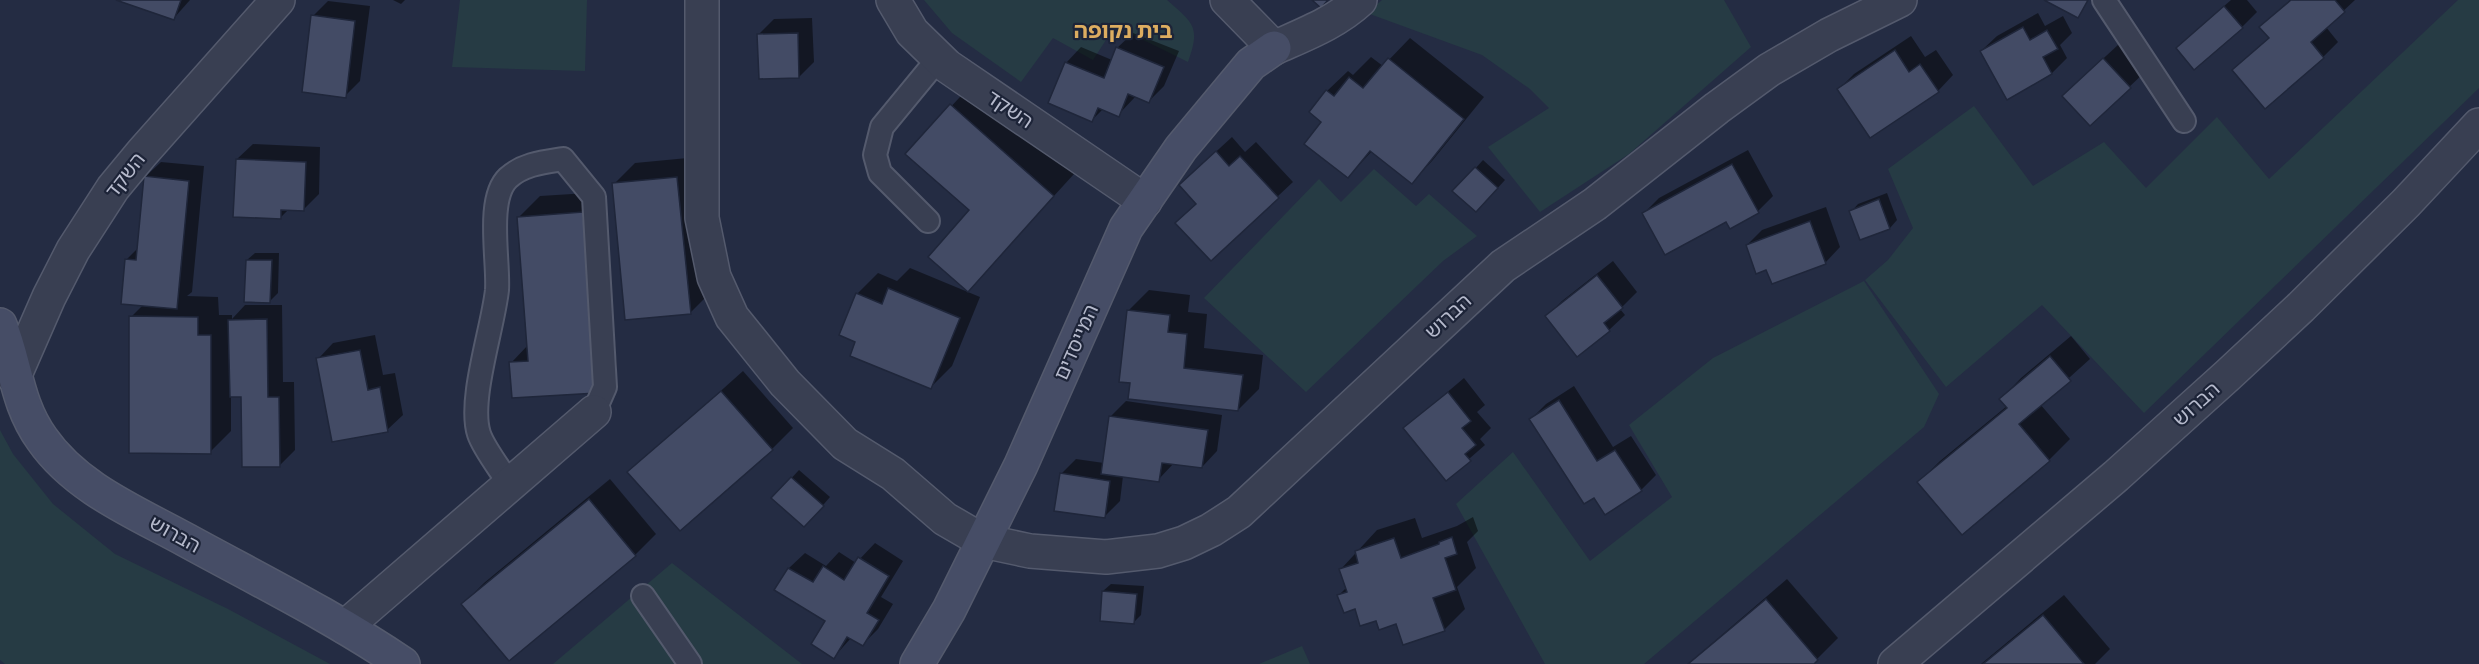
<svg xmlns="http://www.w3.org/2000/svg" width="2479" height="664" viewBox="0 0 2479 664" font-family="'Fira Sans Condensed','Noto Sans Hebrew',sans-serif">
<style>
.green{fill:#263b44}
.shadow{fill:#0007}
.building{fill:#434b65;stroke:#1f263a;stroke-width:1.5}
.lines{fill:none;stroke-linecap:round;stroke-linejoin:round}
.lane-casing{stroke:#545a6d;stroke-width:26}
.street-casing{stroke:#545a6d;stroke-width:36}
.secondary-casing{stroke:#545a6d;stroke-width:36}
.lane{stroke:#393f52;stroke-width:22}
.street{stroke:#393f52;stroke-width:33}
.secondary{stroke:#464d66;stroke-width:33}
.labels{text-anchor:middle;stroke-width:4.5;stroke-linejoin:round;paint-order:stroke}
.street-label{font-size:20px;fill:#b6bacc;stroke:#1d2438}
.quarter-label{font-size:22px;font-weight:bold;fill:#ddad60;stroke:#1d2438}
</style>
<rect width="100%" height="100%" fill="#242c43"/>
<!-- green -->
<g class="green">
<path d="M460,0H587L585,71L452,67Z"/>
<path d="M924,0H1167C1193,23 1201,26 1188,62L1115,26L1093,60L1053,38L1021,82L952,33Z"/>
<path d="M1382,0H1724L1751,47L1629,154L1540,212L1488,147L1549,108L1530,89L1482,55L1367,13Z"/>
<path d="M2458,0H2479V88L2144,413L2042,305L1946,387L1865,280L1888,260L1913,228L1888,169L1974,106L2033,186L2104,142L2146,188L2217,117L2269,179Z"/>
<path d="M1374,169L1416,206L1429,194L1477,236L1443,261L1306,392L1204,298L1319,179L1341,202Z"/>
<path d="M1864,281L1939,394L1924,427L1644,664H1545L1456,504L1513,452L1590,561L1672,497L1629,425L1713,358Z"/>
<path d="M0,430L13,454L53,504L115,554L228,609L330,664H5L0,660Z"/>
<path d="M672,563L802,664H553Z"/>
<path d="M1302,646L1310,664H1259Z"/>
</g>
<!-- shadow -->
<g class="shadow">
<path d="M121,0H190L174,18Z"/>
<path d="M393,0H405L401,4Z"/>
<path d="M2231,0H2247L2257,12L2242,27L2193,33Z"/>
<path d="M2290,0H2355L2326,27L2338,42L2323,57L2234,70L2270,37L2261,27Z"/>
<path d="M328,1L370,6L360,81L345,96L313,16Z"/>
<path d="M2038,13L2045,26L2063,16L2072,33L2060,45L2067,58L2052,73L1981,51L1997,36Z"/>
<path d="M812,18L814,62L799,77L759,34L774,19Z"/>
<path d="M1133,33L1179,51L1164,86L1149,101L1136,96L1118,115L1103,109L1092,120L1066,63L1081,47L1112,60L1117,48Z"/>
<path d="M1911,36L1925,57L1936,50L1953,75L1938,91L1839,89L1854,74Z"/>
<path d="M1410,38L1484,97L1432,161L1412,182L1372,151L1348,177L1323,121L1327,91L1348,71L1353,75L1371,57L1383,66Z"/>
<path d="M2119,44L2145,72L2090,124L2079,81Z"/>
<path d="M972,84L1074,174L968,290L972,210L907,154Z"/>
<path d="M1232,137L1245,152L1256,142L1293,182L1211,259L1198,203L1196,170Z"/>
<path d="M253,144L320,147L319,194L303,210L289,209L280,218L237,159Z"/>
<path d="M1748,150L1773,196L1758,211L1731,227L1727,220L1644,213L1659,198Z"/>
<path d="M698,157L711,292L690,313L614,184L635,163Z"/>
<path d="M1483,160L1505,180L1484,203L1455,191Z"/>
<path d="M161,162L204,166L192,292L187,296L218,297L219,315H232V319L245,305H282L283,382H294L295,450L280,465L242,396H231V431L210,452L131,317L144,304L126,260L139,247L145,177Z"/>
<path d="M604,192L617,370L596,391L511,363L528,345L519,217L540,196Z"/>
<path d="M1887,193L1897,220L1890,228L1861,238L1851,212L1858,204Z"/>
<path d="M1826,207L1840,247L1825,263L1767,268L1747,245L1762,230Z"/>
<path d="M255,253H279L278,293L270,301L247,260Z"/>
<path d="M1613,261L1637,292L1620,309L1625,315L1609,330L1577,355L1547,316L1562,301Z"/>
<path d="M910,268L980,297L952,366L931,387L857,341V294L878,273L897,281Z"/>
<path d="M1149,290L1190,295L1188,312L1207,314L1204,348L1263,355L1259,389L1238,410L1131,382L1128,311Z"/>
<path d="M375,335L383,375L395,373L403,415L387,430L318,359L333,343Z"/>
<path d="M2071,336L2090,359L2040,404L2070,439L2049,460L1919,482L1940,461L2007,406L2001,399L2021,378Z"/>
<path d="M743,371L793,428L772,449L630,472Z"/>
<path d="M1464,378L1485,405L1477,412L1491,428L1480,439L1485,445L1446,479L1405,428Z"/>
<path d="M1574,386L1613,447L1631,436L1656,475L1641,490L1594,496L1531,419L1546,404Z"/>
<path d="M1126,401L1222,415L1217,451L1202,467L1174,463L1158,480L1123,476L1120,501L1105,516L1061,474L1076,459L1104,463L1110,417Z"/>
<path d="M799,470L830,497L812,518L773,498Z"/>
<path d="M610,479L656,534L635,555L509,659L463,604L484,583Z"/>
<path d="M1473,517L1478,531L1467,542L1476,568L1457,587L1465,609L1444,630L1377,619L1339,595L1347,587L1341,569L1377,530L1415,518L1422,538L1457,526Z"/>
<path d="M875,543L903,561L881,597L893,604L878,629L863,644L851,638L834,657L827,621L777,590L789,568L805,553L826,566L839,552L856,563Z"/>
<path d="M1787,579L1838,638L1812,664H1688Z"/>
<path d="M1111,584L1144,586L1141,615L1133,623L1103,591Z"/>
<path d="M2064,595L2110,649L2095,664H1981Z"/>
</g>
<!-- building -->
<g class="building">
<path d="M116,0H181L174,20Z"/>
<path d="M1312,0H1328L1321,8Z"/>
<path d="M2044,0H2088L2078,18Z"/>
<path d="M2291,0H2335L2345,12L2311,42L2324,58L2265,109L2232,70L2269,38L2259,27Z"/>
<path d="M2224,6L2243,28L2194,70L2176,48Z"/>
<path d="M311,15L355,21L346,98L302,92Z"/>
<path d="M2023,27L2030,40L2047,30L2058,49L2043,57L2052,74L2007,100L1980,51Z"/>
<path d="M798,33L799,78L759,79L757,34Z"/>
<path d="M1116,47L1164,67L1149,103L1128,94L1119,117L1098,108L1092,122L1048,103L1065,62L1104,78Z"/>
<path d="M1895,50L1909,72L1920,64L1939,92L1870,138L1837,89Z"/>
<path d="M1388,58L1464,119L1412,184L1370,151L1348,178L1304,144L1321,122L1309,112L1326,90L1334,96L1349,77L1363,88Z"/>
<path d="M2103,58L2131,88L2090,126L2062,96Z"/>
<path d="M950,104L1054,196L968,292L928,257L969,210L905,154Z"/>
<path d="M1216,151L1229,166L1240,156L1279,198L1211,261L1175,223L1196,204L1179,185Z"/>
<path d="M236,159L306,162L304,211L281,210V219L233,217Z"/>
<path d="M1732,164L1759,213L1730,229L1726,222L1665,255L1642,213Z"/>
<path d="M1475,167L1498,188L1476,212L1452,191Z"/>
<path d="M144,176L189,181L177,309L121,304L125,259L136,260Z"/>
<path d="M677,177L691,314L625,320L612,183Z"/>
<path d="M1879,199L1890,229L1860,240L1849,211Z"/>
<path d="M583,212L597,393L512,398L509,362L528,361L517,217Z"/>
<path d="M1810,221L1826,264L1772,284L1766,270L1756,274L1746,245Z"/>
<path d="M246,260H272L270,303L244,302Z"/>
<path d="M1597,275L1623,308L1604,323L1610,331L1577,357L1545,316Z"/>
<path d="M888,288L960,318L931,389L850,356L855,342L839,335L856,293L882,304Z"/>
<path d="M1127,310L1170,315L1168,332L1187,334L1184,368L1243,375L1238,411L1128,399L1130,383L1119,382Z"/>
<path d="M129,316L198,317V335H211V454L129,453Z"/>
<path d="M267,319L268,397H279L280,467H242L241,397H230L228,320Z"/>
<path d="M360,350L368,390L380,387L388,432L332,442L316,358Z"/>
<path d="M2050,356L2071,381L2019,424L2050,461L1962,535L1917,482L2007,408L1999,399Z"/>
<path d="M721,391L773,450L680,531L627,472Z"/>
<path d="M1448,392L1471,421L1462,428L1476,445L1465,454L1471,461L1446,481L1403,428Z"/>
<path d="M1559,400L1597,461L1615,450L1642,491L1605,515L1594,498L1584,504L1529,419Z"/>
<path d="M1109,416L1208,430L1202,468L1162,463L1159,482L1101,474Z"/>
<path d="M1060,473L1110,481L1105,518L1054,511Z"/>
<path d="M791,477L824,506L804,527L771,498Z"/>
<path d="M589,499L636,556L509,661L461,604Z"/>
<path d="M1452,537L1457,554L1445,558L1456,590L1433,598L1445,631L1403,645L1396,624L1379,630L1376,621L1360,626L1355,609L1344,613L1337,595L1347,592L1339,569L1358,563L1355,551L1394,538L1401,558L1439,544V542Z"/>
<path d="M858,557L889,576L867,613L879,620L863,646L847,637L834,659L811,644L825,621L774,590L788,568L813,582L823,566L844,580Z"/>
<path d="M1102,591L1137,594L1134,624L1100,621Z"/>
<path d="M1766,599L1818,660L1814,664H1688Z"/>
<path d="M2043,615L2084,664H1983Z"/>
</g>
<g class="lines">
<!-- lane casing -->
<g class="lane-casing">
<g id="lane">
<path d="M2104,0L2184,121"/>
<path d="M928,221L880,173L875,155L882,127L938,59"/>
<path d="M510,485C501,470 484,449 479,434C468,400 493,328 497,290C499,261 486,199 508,178C523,164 544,162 563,159L594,197L605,387L594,412"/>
<path d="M643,596L690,664"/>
</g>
</g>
<!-- street casing -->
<g class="street-casing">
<g id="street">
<path d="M702,0V218L714,277L732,317L785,383L845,444L893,474L945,519L983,541L1030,551L1106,557L1158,551L1184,543L1211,530L1239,512L1503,266L1595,204L1717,108L1769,70L1829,35L1900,0"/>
<path d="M893,0L912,32L947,66L1145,201"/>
<path d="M1227,0L1274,48C1305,34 1335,23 1360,0"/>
<path d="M14,377L49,297L73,250L113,188L142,153L278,0"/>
<path d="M345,627L594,412"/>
<path d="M1895,664L2116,476L2228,375L2301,307L2406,203L2479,125"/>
</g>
</g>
<!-- secondary casing -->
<g class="secondary-casing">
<g id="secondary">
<path d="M0,325C16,364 16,403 42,439C76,488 135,512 186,540C259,580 334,617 403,664"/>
<path d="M917,664L949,610L1021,465L1126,228L1181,148L1251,64L1274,48"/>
</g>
</g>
<!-- lane -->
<use href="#lane" class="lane"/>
<!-- street -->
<use href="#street" class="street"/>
<!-- secondary -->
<use href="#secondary" class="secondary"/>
</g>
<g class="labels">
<!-- street labels -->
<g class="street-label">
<text transform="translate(1010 109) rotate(34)" y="7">השקד</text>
<text transform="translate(125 175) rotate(-52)" y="7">השקד</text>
<text transform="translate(1448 316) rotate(-43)" y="7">הברוש</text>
<text transform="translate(1076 342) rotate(-66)" y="7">המייסדים</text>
<text transform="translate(2196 404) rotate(-42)" y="7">הברוש</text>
<text transform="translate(175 534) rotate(29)" y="7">הברוש</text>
</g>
<!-- quarter labels -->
<g class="quarter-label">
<text x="1123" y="38">בית נקופה</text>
</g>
</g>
</svg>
